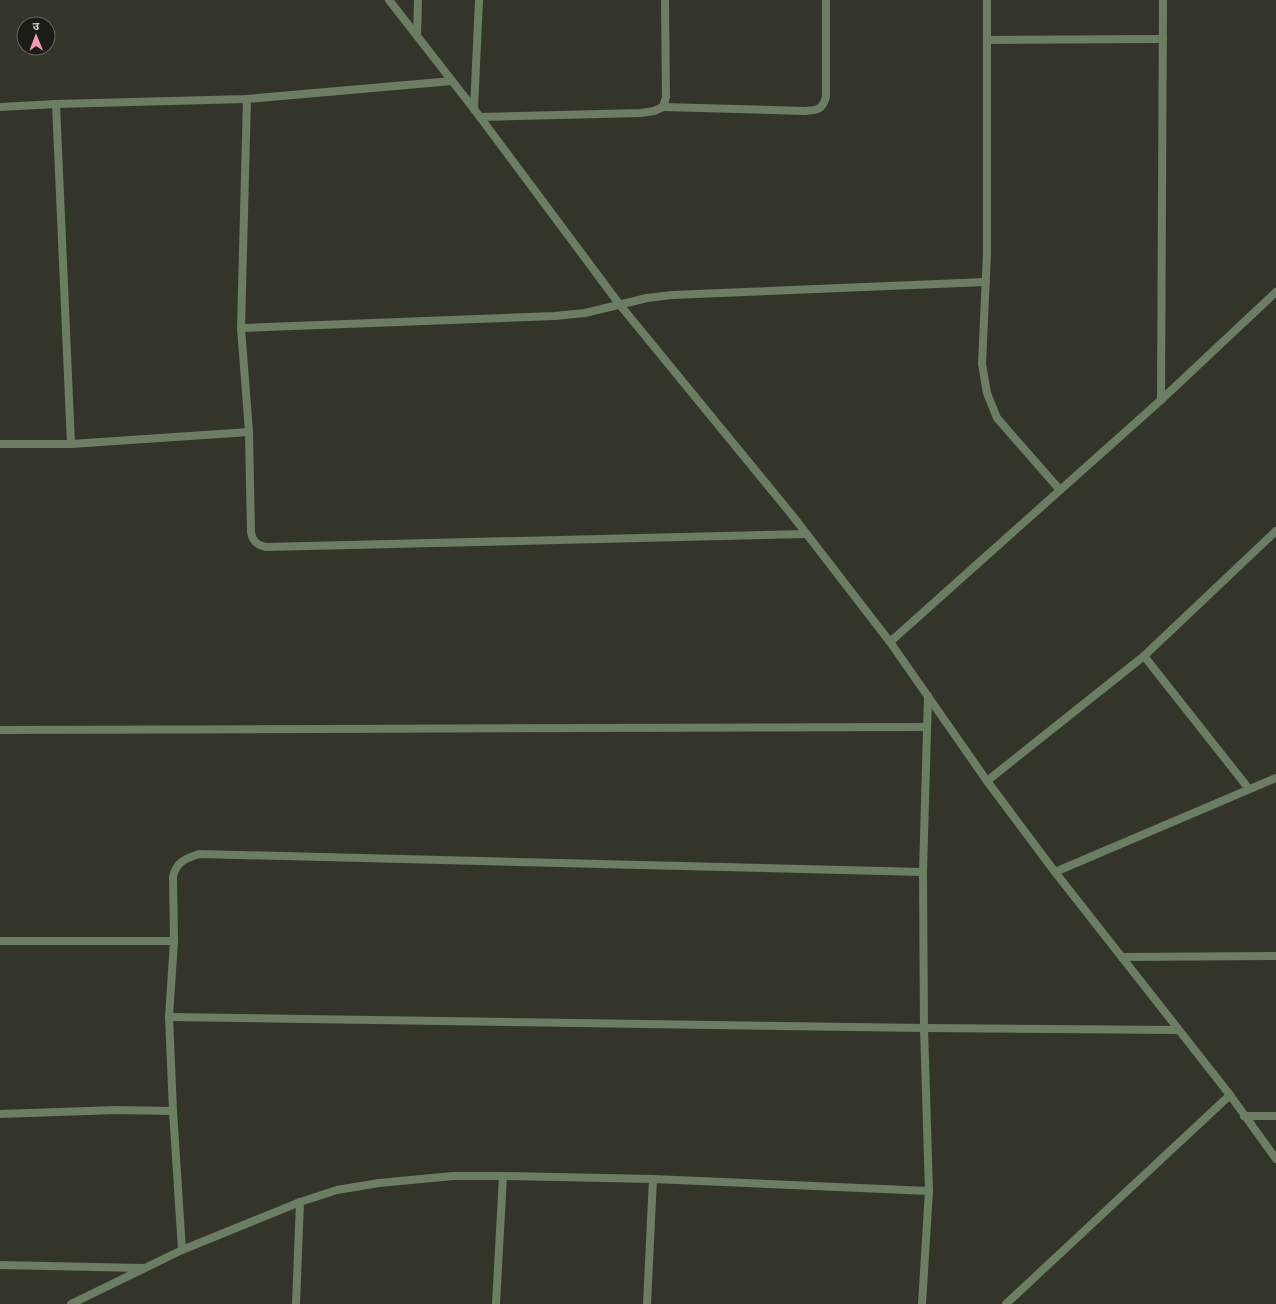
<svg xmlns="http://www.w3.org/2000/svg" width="1276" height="1304" viewBox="0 0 1276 1304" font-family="'Alegreya Sans','Noto Sans Devanagari',sans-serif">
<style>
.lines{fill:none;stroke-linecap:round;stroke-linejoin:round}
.minor{stroke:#6b7d63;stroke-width:8}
.tertiary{stroke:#6b7d63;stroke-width:8}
</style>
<rect width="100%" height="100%" fill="#34352a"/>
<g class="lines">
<!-- minor -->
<g class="minor">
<path d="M987,0V253L982,364L987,393L997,418L1060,490"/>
<path d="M417,36L418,0"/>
<path d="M987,40L1163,39"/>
<path d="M247,99L241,328L249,432L251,532C252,541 257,545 266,547L806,534"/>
<path d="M56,104L71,444"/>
<path d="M0,107L56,104L247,99L452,81"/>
<path d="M663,107L805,111C818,110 822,110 826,97V0"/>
<path d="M474,109L479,0"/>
<path d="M480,117L641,113L654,111L663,107L666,97L665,0"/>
<path d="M241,328L555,316L585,313L647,298L672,295L986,282"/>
<path d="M1161,400L1163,0"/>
<path d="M0,444H71L249,432"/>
<path d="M890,642L1161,400L1276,292"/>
<path d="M1144,656L1249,789"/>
<path d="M0,730L927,727"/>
<path d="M987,781L1144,656L1276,531"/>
<path d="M1055,872L1276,778"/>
<path d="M0,941H174"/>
<path d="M1122,957L1276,956"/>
<path d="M169,1017L924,1028L1178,1030"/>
<path d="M0,1114L117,1110L173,1111"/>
<path d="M1244,1116H1276"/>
<path d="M182,1250L173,1111L169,1017L174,941L173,877C176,862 186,858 199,854L923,872"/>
<path d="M0,1265L143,1268"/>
<path d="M71,1304L182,1250L300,1202L337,1190L379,1183L453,1176H503L653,1179L929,1191"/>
<path d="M296,1304L300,1202"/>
<path d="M496,1304L503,1176"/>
<path d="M647,1304L653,1179"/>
<path d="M922,1304L929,1191L924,1028L923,872L928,696"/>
<path d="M1006,1304L1230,1095"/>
</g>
<!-- tertiary -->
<path class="tertiary" d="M389,0L474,109L620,305L792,515L890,642L987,781L1055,872L1230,1095L1276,1159"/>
</g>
<!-- north arrow -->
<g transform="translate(36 36) rotate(359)"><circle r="19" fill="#1c1c17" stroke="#656660"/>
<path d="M0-3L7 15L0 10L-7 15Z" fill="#f19ab1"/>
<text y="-6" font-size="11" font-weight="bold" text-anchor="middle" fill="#d3d4cd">उ</text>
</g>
</svg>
